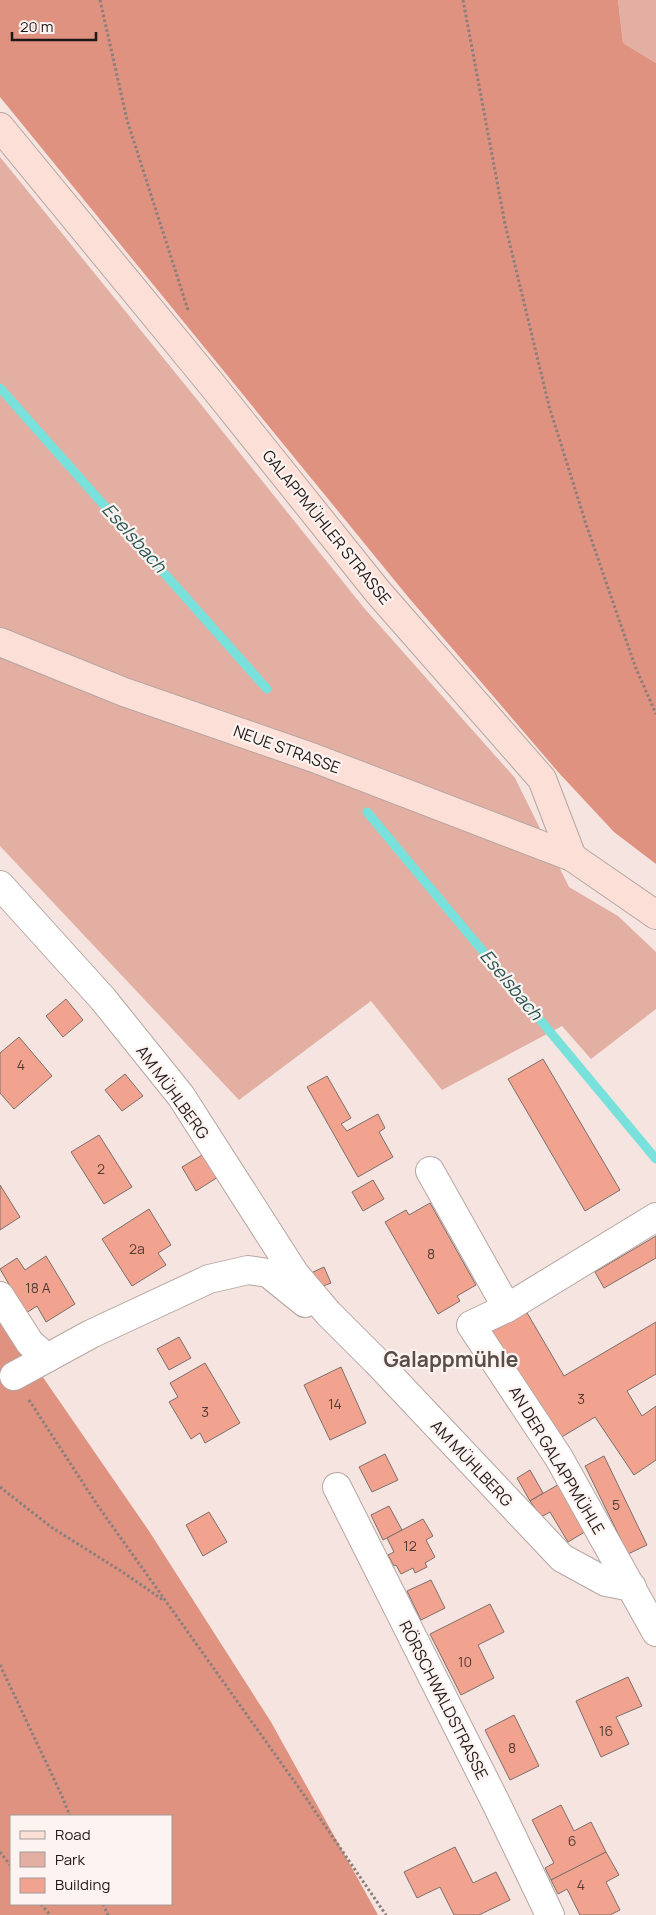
<svg xmlns="http://www.w3.org/2000/svg" width="656" height="1915" viewBox="0 0 656 1915" font-family="Manrope,sans-serif">
<style>
.green{fill:#e2afa2}
.forest{fill:#df9280;fill-rule:evenodd}
.lines{fill:none;stroke-linecap:round;stroke-linejoin:round}
.stream{stroke:#79e1db;stroke-width:9}
.building{fill:#f2a390;stroke:#7d6f6b}
.street-casing{stroke:#b6a6a2;stroke-width:30}
.secondary-casing{stroke:#b6a6a2;stroke-width:30}
.path{stroke:#8a7f7c;stroke-width:3;stroke-dasharray:2.5 2.5;stroke-linecap:butt}
.street{stroke:#fff;stroke-width:28}
.secondary{stroke:#fcdfd7;stroke-width:28}
.labels{text-anchor:middle;stroke-width:4.5;stroke-linejoin:round;paint-order:stroke}
.number-label{font-size:14px;fill:#533c35}
.street-label{font-size:16px;fill:#1e1917;stroke:#fdf3f0}
.water-label{font-size:18px;font-style:italic;fill:#285754;stroke:#fdf3f0}
.district-label{font-size:21px;font-weight:bold;fill:#5a4d49;stroke:#fdf3f0}
</style>
<rect width="100%" height="100%" fill="#f5e4df"/>
<!-- green -->
<g class="green">
<path d="M618,0H656V63L623,43Z"/>
<path d="M0,157L195,397L364,608L515,778L569,887L618,916L656,952V1009L591,1059L562,1026L442,1090L371,1001L239,1100L0,846Z"/>
</g>
<!-- forest -->
<g class="forest">
<path d="M0,0H618L623,43L656,63V864L614,832L559,773L409,598L0,97Z"/>
<path d="M0,1310L40,1373L149,1531L271,1722L378,1915H0ZM11,1816H171V1904H11Z"/>
</g>
<g class="lines">
<!-- stream -->
<g class="stream">
<path d="M0,388L267,689"/>
<path d="M367,812L656,1159"/>
</g>
</g>
<!-- building -->
<g class="building">
<path d="M66,999L83,1020L63,1037L46,1016Z"/>
<path d="M19,1037L52,1076L14,1109L0,1093V1053Z"/>
<path d="M543,1059L620,1190L585,1211L508,1079Z"/>
<path d="M125,1074L143,1096L122,1111L105,1090Z"/>
<path d="M327,1076L351,1118L341,1124L347,1131L378,1114L385,1128L379,1132L393,1157L358,1177L307,1087Z"/>
<path d="M99,1135L132,1187L104,1204L71,1152Z"/>
<path d="M204,1154L218,1177L196,1191L182,1167Z"/>
<path d="M373,1180L384,1199L363,1211L352,1192Z"/>
<path d="M0,1185L20,1217L0,1230Z"/>
<path d="M430,1203L476,1285L457,1296L460,1301L438,1314L385,1222L406,1210L409,1215Z"/>
<path d="M149,1209L171,1245L158,1253L166,1265L132,1286L102,1239Z"/>
<path d="M656,1236V1258L604,1288L595,1272Z"/>
<path d="M46,1256L75,1304L46,1322L37,1306L26,1313L0,1269L17,1258L25,1270Z"/>
<path d="M324,1267L331,1283L318,1288L311,1273Z"/>
<path d="M526,1311L564,1376L656,1322V1374L627,1391L642,1416L656,1406V1460L634,1475L595,1417L555,1441L491,1332Z"/>
<path d="M179,1337L191,1358L169,1370L157,1349Z"/>
<path d="M205,1363L240,1423L205,1443L200,1433L191,1439L169,1402L178,1397L170,1383Z"/>
<path d="M341,1367L366,1423L330,1440L304,1385Z"/>
<path d="M385,1454L398,1480L372,1492L359,1467Z"/>
<path d="M604,1456L647,1545L628,1554L585,1466Z"/>
<path d="M530,1470L543,1493L530,1501L517,1478Z"/>
<path d="M561,1483L588,1530L568,1542L550,1512L541,1517L530,1501Z"/>
<path d="M389,1506L402,1530L383,1540L371,1515Z"/>
<path d="M209,1512L227,1542L203,1556L186,1525Z"/>
<path d="M423,1519L433,1536L426,1540L435,1557L425,1563L427,1567L415,1573L413,1568L401,1574L396,1565L394,1566L388,1555L394,1552L387,1538Z"/>
<path d="M431,1580L445,1608L421,1620L407,1591Z"/>
<path d="M490,1604L504,1632L478,1645L494,1678L461,1695L430,1634Z"/>
<path d="M628,1677L642,1706L616,1717L629,1744L601,1757L576,1701Z"/>
<path d="M514,1715L539,1766L510,1780L485,1730Z"/>
<path d="M561,1805L574,1831L591,1822L606,1852L551,1880L545,1868L554,1863L532,1820Z"/>
<path d="M455,1847L473,1883L496,1872L510,1900L479,1915H454L440,1887L417,1898L404,1872Z"/>
<path d="M606,1852L619,1875L606,1882L620,1910L610,1915H580L567,1889L558,1894L551,1880Z"/>
</g>
<g class="lines">
<!-- street casing -->
<g class="street-casing">
<g id="street">
<path d="M0,885L103,999L181,1096L295,1274L328,1313L377,1362L562,1558L606,1582L632,1587"/>
<path d="M430,1171L507,1308"/>
<path d="M656,1217L507,1308L471,1325L559,1458L656,1632"/>
<path d="M0,1296L30,1343L47,1358"/>
<path d="M14,1376L91,1334L209,1279L248,1270L268,1273L305,1303"/>
<path d="M337,1487L496,1803L550,1915"/>
</g>
</g>
<!-- secondary casing -->
<g class="secondary-casing">
<g id="secondary">
<path d="M0,127L213,386L378,592L542,779L572,857"/>
<path d="M0,642L124,692L314,758L572,857L656,915"/>
</g>
</g>
<!-- path -->
<g class="path">
<path d="M100,0L127,120L188,310"/>
<path d="M463,0L505,224L549,406L586,524L635,666L656,714"/>
<path d="M29,1400L98,1506L304,1795L386,1915"/>
<path d="M0,1487L51,1527L124,1573L163,1600"/>
<path d="M0,1665L62,1796L70,1816"/>
<path d="M0,1852L11,1866"/>
<path d="M41,1904L50,1915"/>
<path d="M103,1904L108,1915"/>
</g>
<!-- street -->
<use href="#street" class="street"/>
<!-- secondary -->
<use href="#secondary" class="secondary"/>
</g>
<g class="labels">
<!-- number labels -->
<g class="number-label">
<text x="21" y="1070">4</text>
<text x="101" y="1174">2</text>
<text x="137" y="1254">2a</text>
<text x="431" y="1259">8</text>
<text x="38" y="1293">18 A</text>
<text x="581" y="1404">3</text>
<text x="335" y="1409">14</text>
<text x="205" y="1417">3</text>
<text x="616" y="1510">5</text>
<text x="410" y="1551">12</text>
<text x="465" y="1667">10</text>
<text x="606" y="1736">16</text>
<text x="512" y="1753">8</text>
<text x="572" y="1846">6</text>
<text x="581" y="1890">4</text>
</g>
<!-- street labels -->
<g class="street-label">
<text transform="translate(327 527) rotate(51)" y="6">GALAPPMÜHLER STRASSE</text>
<text transform="translate(287 749) rotate(20)" y="6">NEUE STRASSE</text>
<text transform="translate(173 1092) rotate(54)" y="6">AM MÜHLBERG</text>
<text transform="translate(557 1460) rotate(59)" y="6">AN DER GALAPPMÜHLE</text>
<text transform="translate(472 1463) rotate(47)" y="6">AM MÜHLBERG</text>
<text transform="translate(444 1700) rotate(63)" y="6">RÖRSCHWALDSTRASSE</text>
</g>
<!-- water labels -->
<g class="water-label">
<text transform="translate(134 538) rotate(48)" y="6">Eselsbach</text>
<text transform="translate(511 985) rotate(50)" y="6">Eselsbach</text>
</g>
<!-- district labels -->
<g class="district-label">
<text x="451" y="1367">Galappmühle</text>
</g>
</g>
<!-- legend -->
<rect x="10" y="1815" width="162" height="90" fill="#fdf3f0" stroke="#a49c99"/>
<rect x="20" y="1831" width="25" height="8" fill="#fcdfd7" stroke="#a49c99"/>
<text x="55" y="1840" font-size="15" fill="#1e1917">Road</text>
<rect x="20" y="1852" width="25" height="15" fill="#e2afa2" stroke="#a49c99"/>
<text x="55" y="1865" font-size="15" fill="#1e1917">Park</text>
<rect x="20" y="1878" width="25" height="15" fill="#f2a390" stroke="#a49c99"/>
<text x="55" y="1890" font-size="15" fill="#1e1917">Building</text>
<!-- scale -->
<path d="M12 32v8h84v-8" fill="none" stroke="#1e1917" stroke-width="2.5"/>
<text x="20" y="32" font-size="15" fill="#1e1917" stroke="#fdf3f0" stroke-width="4" paint-order="stroke">20 m</text>
</svg>
